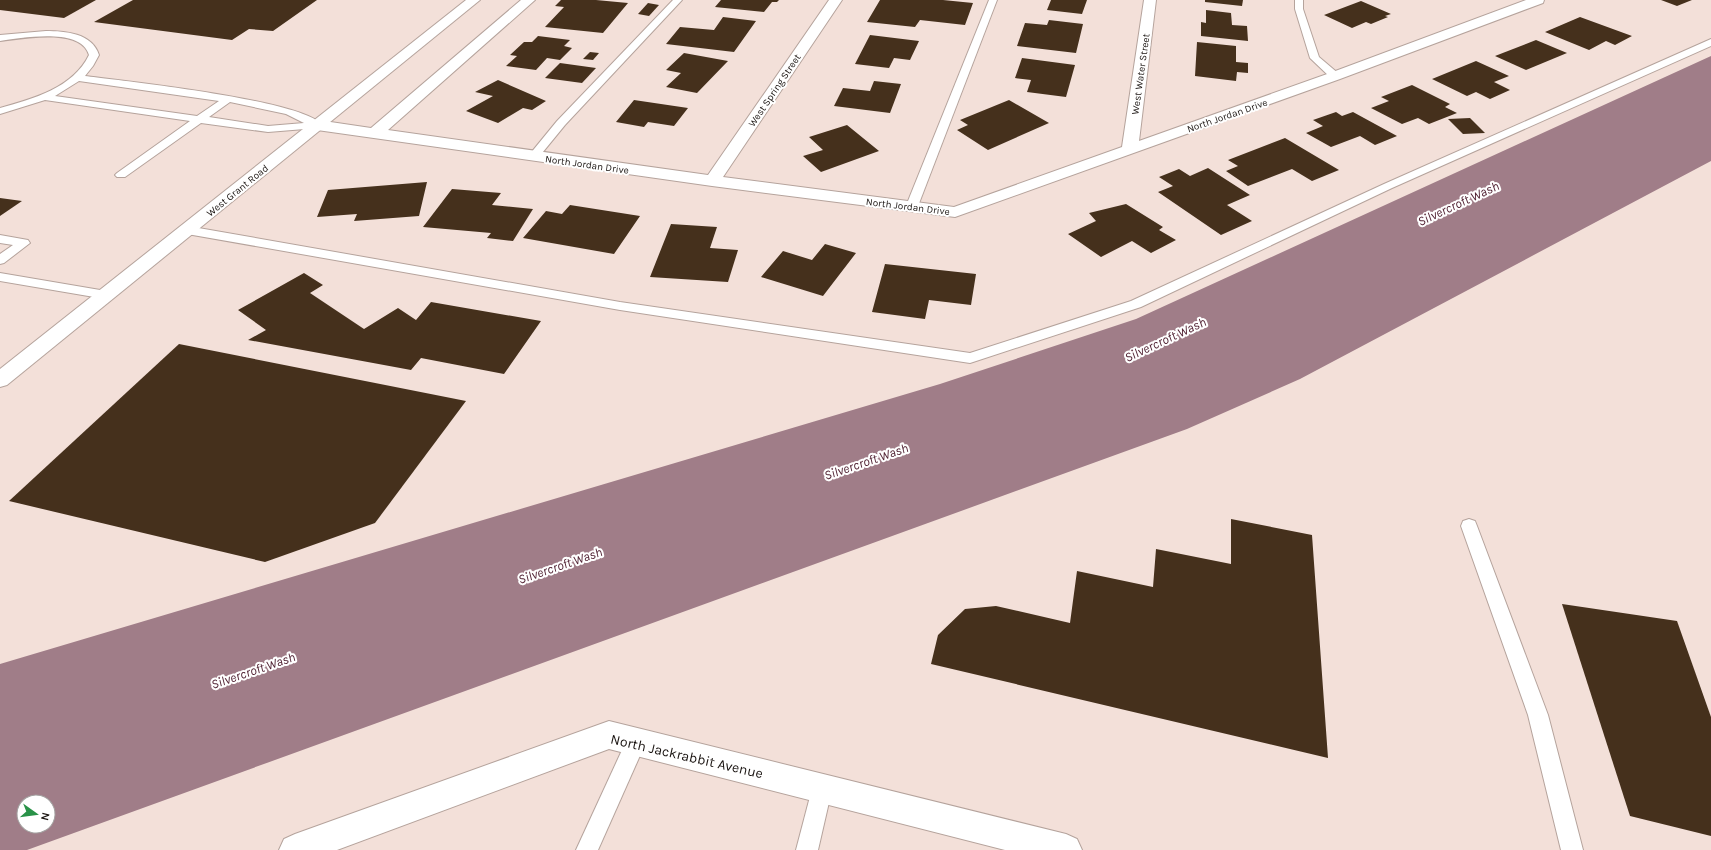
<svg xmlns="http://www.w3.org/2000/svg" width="1711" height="850" viewBox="0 0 1711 850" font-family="Karla,sans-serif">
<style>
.water{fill:#a07d88;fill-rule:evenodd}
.building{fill:#45301c}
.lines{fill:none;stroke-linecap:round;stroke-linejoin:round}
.service-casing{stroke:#b5a39c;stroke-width:2}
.minor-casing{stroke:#b5a39c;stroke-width:2}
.secondary-casing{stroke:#b5a39c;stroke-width:2}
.service{fill:#fff;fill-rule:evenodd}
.minor{fill:#fff;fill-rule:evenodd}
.secondary{fill:#fff;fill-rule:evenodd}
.labels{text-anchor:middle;stroke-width:4;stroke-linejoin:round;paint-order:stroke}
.far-street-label{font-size:10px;fill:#1a1411;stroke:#fff}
.water-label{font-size:13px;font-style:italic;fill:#512233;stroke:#fff}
.near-street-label{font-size:14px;fill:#1a1411;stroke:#fff}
</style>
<rect width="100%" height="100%" fill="#f3e0d9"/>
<!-- water -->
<path class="water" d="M1711,56V161L1300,379L1187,429L27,850H0V664L940,384L1136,319ZM24,802H48V826H24Z"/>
<!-- building -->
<g class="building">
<path d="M0,0H96L64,18L0,10Z"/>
<path d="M133,0H317L273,31L249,29L232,40L94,22Z"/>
<path d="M561,0H596L628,3L603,33L545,27L564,7L555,6Z"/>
<path d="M721,0H779L777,2H772L764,12L715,7Z"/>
<path d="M880,0H943L973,3L965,25L920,20L915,27L867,22Z"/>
<path d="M1051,0H1087L1082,14L1047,10Z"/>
<path d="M1205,0H1243L1242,6L1205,2Z"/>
<path d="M1661,0H1692L1677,6Z"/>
<path d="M1361,1L1391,14L1385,16L1388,17L1371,24L1366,22L1352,28L1324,15Z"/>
<path d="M648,3L659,5L649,16L638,14Z"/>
<path d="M1206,10L1231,13L1232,25L1247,26L1248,41L1201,36V22L1206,23Z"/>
<path d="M723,17L756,21L734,52L666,44L680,27L714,30Z"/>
<path d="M1580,17L1632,36L1615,45L1606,41L1589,50L1545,32Z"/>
<path d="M1049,20L1083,24L1076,53L1017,46L1025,23L1047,25Z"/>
<path d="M870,35L919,41L910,60L894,58L889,68L855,64Z"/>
<path d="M538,36L570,40L564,46L572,48L560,60L547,58L536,70L506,66L517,56L510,55L524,42H532Z"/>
<path d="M1536,40L1567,53L1526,70L1495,56Z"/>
<path d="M1197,42L1236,46V62L1248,63V73L1237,72L1236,81L1195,76Z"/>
<path d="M590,52L599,53L593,60L583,59Z"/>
<path d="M684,53L728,61L697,93L666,87L681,73L666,70Z"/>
<path d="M1022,58L1075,65L1066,97L1027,92L1031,80L1015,78Z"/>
<path d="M1476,61L1509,76L1494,82L1510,90L1490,99L1476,92L1467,96L1432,79Z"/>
<path d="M560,63L596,68L582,83L545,78Z"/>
<path d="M498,80L546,101L532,110L523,108L498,123L466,111L493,96L475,92Z"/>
<path d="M874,81L901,84L890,113L834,106L843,88L870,91Z"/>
<path d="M1412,85L1450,104L1445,107L1457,113L1429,124L1418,118L1402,124L1371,108L1389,101L1381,97Z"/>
<path d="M634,100L688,108L674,126L648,122L644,127L616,122Z"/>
<path d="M1009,100L1049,123L988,150L957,130L968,125L960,120Z"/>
<path d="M1336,112L1342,116L1353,112L1397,136L1375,145L1360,136L1331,147L1306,133L1323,126L1313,120Z"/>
<path d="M1470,118L1485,133L1463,134L1448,119Z"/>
<path d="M847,125L879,151L821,172L803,156L823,150L809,137Z"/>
<path d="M1285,138L1339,170L1312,181L1292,169L1248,186L1226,171L1238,166L1228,160Z"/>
<path d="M1208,168L1250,195L1227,205L1252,221L1221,235L1158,192L1173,186L1159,177L1179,169L1190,176Z"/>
<path d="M427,182L419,216L354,221L357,214L317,217L328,190Z"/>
<path d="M452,189L501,193L492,205L533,209L513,241L487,238L491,233L423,227Z"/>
<path d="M0,198L22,201L0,216Z"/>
<path d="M1126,204L1163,227L1159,230L1176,240L1151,253L1132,241L1101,257L1068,234L1096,221L1089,213Z"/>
<path d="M570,205L640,216L614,254L523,238L546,211L562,214Z"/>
<path d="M671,224L717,227L710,248L738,250L728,282L650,277Z"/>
<path d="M825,244L856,253L823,296L761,277L783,251L812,260Z"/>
<path d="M885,264L976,274L971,305L929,300L925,319L872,312Z"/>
<path d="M304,273L323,285L310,293L364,329L398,308L416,320L431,302L541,321L504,374L421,358L411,370L248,340L266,330L238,310Z"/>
<path d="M179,344L466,401L375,523L265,562L9,501Z"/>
<path d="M1231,519L1312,535L1328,758L931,664L938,635L965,609L996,606L1070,623L1077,571L1153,587L1156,549L1231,564Z"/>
<path d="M1562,604L1677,621L1711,717V836L1630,816Z"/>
</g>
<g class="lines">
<!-- service casing -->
<g class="service-casing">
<g id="service">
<path d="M673,0H682L565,125L538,158H530L528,156L530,154L557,121Z"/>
<path d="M989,0H997L918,206L912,210L908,209L906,206Z"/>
<path d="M1295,0H1303V9L1319,57L1339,74L1340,76L1339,78H1331L1310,58L1295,9Z"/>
<path d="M46,31C65,31 92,33 99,55L93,66L85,76C124,81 303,100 322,125L317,128L268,132L201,123L125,177H117L115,175L117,173L190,121L45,100L0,114V108C33,99 73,88 89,55C81,27 22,38 0,41V35ZM79,81L219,101L197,116L55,96ZM230,102L286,114L304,123L268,126L209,117Z"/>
<path d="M1711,39V46L1392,188L1141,307L970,363L620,310L187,234L181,230L187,226L620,302L970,353L1131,301L1384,184Z"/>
<path d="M0,235L28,240L30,243L4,263L0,264V254L13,245L0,243Z"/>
<path d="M0,273L106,291L111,292L113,295L111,298L106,299L0,281Z"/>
<path d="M1469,519L1475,521L1477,526L1548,715L1583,850H1561L1528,715L1461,526L1463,521Z"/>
<path d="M636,733L643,735L646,742L598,850H576L629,735Z"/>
<path d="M822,779L829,782L832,789L818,850H796L812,789L815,782Z"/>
</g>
</g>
<!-- minor casing -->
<g class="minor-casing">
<g id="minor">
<path d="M521,0H535L388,130L708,175L829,0H842L723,177L954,207L1122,147L1144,0H1156L1139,141L1330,73L1526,0H1544L1543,3L1340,79L955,217L712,186L317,130L311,128L309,125L311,122L317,120L371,128Z"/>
<path d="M609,721L1066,834L1077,839L1082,850H1005L609,749L337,850H279L284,839L295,834Z"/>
</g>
</g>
<!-- secondary casing -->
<g class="secondary-casing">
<path id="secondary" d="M466,0H480L7,385L0,387V369Z"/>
</g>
<!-- service -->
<use href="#service" class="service"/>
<!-- minor -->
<use href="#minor" class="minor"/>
<!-- secondary -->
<use href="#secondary" class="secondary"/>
</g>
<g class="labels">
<!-- far-street labels -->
<g class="far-street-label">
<text transform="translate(1140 74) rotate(-82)" y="4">West Water Street</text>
<text transform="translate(774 90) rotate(-56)" y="4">West Spring Street</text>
<text transform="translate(1227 115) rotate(-19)" y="4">North Jordan Drive</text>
<text transform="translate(587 164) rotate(8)" y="4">North Jordan Drive</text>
<text transform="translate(237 190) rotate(-39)" y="4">West Grant Road</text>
<text transform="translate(908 206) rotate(7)" y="4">North Jordan Drive</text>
</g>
<!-- water labels -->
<g class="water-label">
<text transform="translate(1458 203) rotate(-25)" y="5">Silvercroft Wash</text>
<text transform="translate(1165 339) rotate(-25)" y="5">Silvercroft Wash</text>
<text transform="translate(866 461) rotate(-19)" y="5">Silvercroft Wash</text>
<text transform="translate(560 565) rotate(-19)" y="5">Silvercroft Wash</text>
<text transform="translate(253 670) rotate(-19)" y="5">Silvercroft Wash</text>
</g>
<!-- near-street labels -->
<g class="near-street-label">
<text transform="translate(687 756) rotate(13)" y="5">North Jackrabbit Avenue</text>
</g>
</g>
<!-- north arrow -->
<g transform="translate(36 814) rotate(104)"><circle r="19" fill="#ffffff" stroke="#a3a1a0"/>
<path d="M0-3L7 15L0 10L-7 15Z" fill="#299248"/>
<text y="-6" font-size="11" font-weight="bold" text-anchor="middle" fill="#1a1411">N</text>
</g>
</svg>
